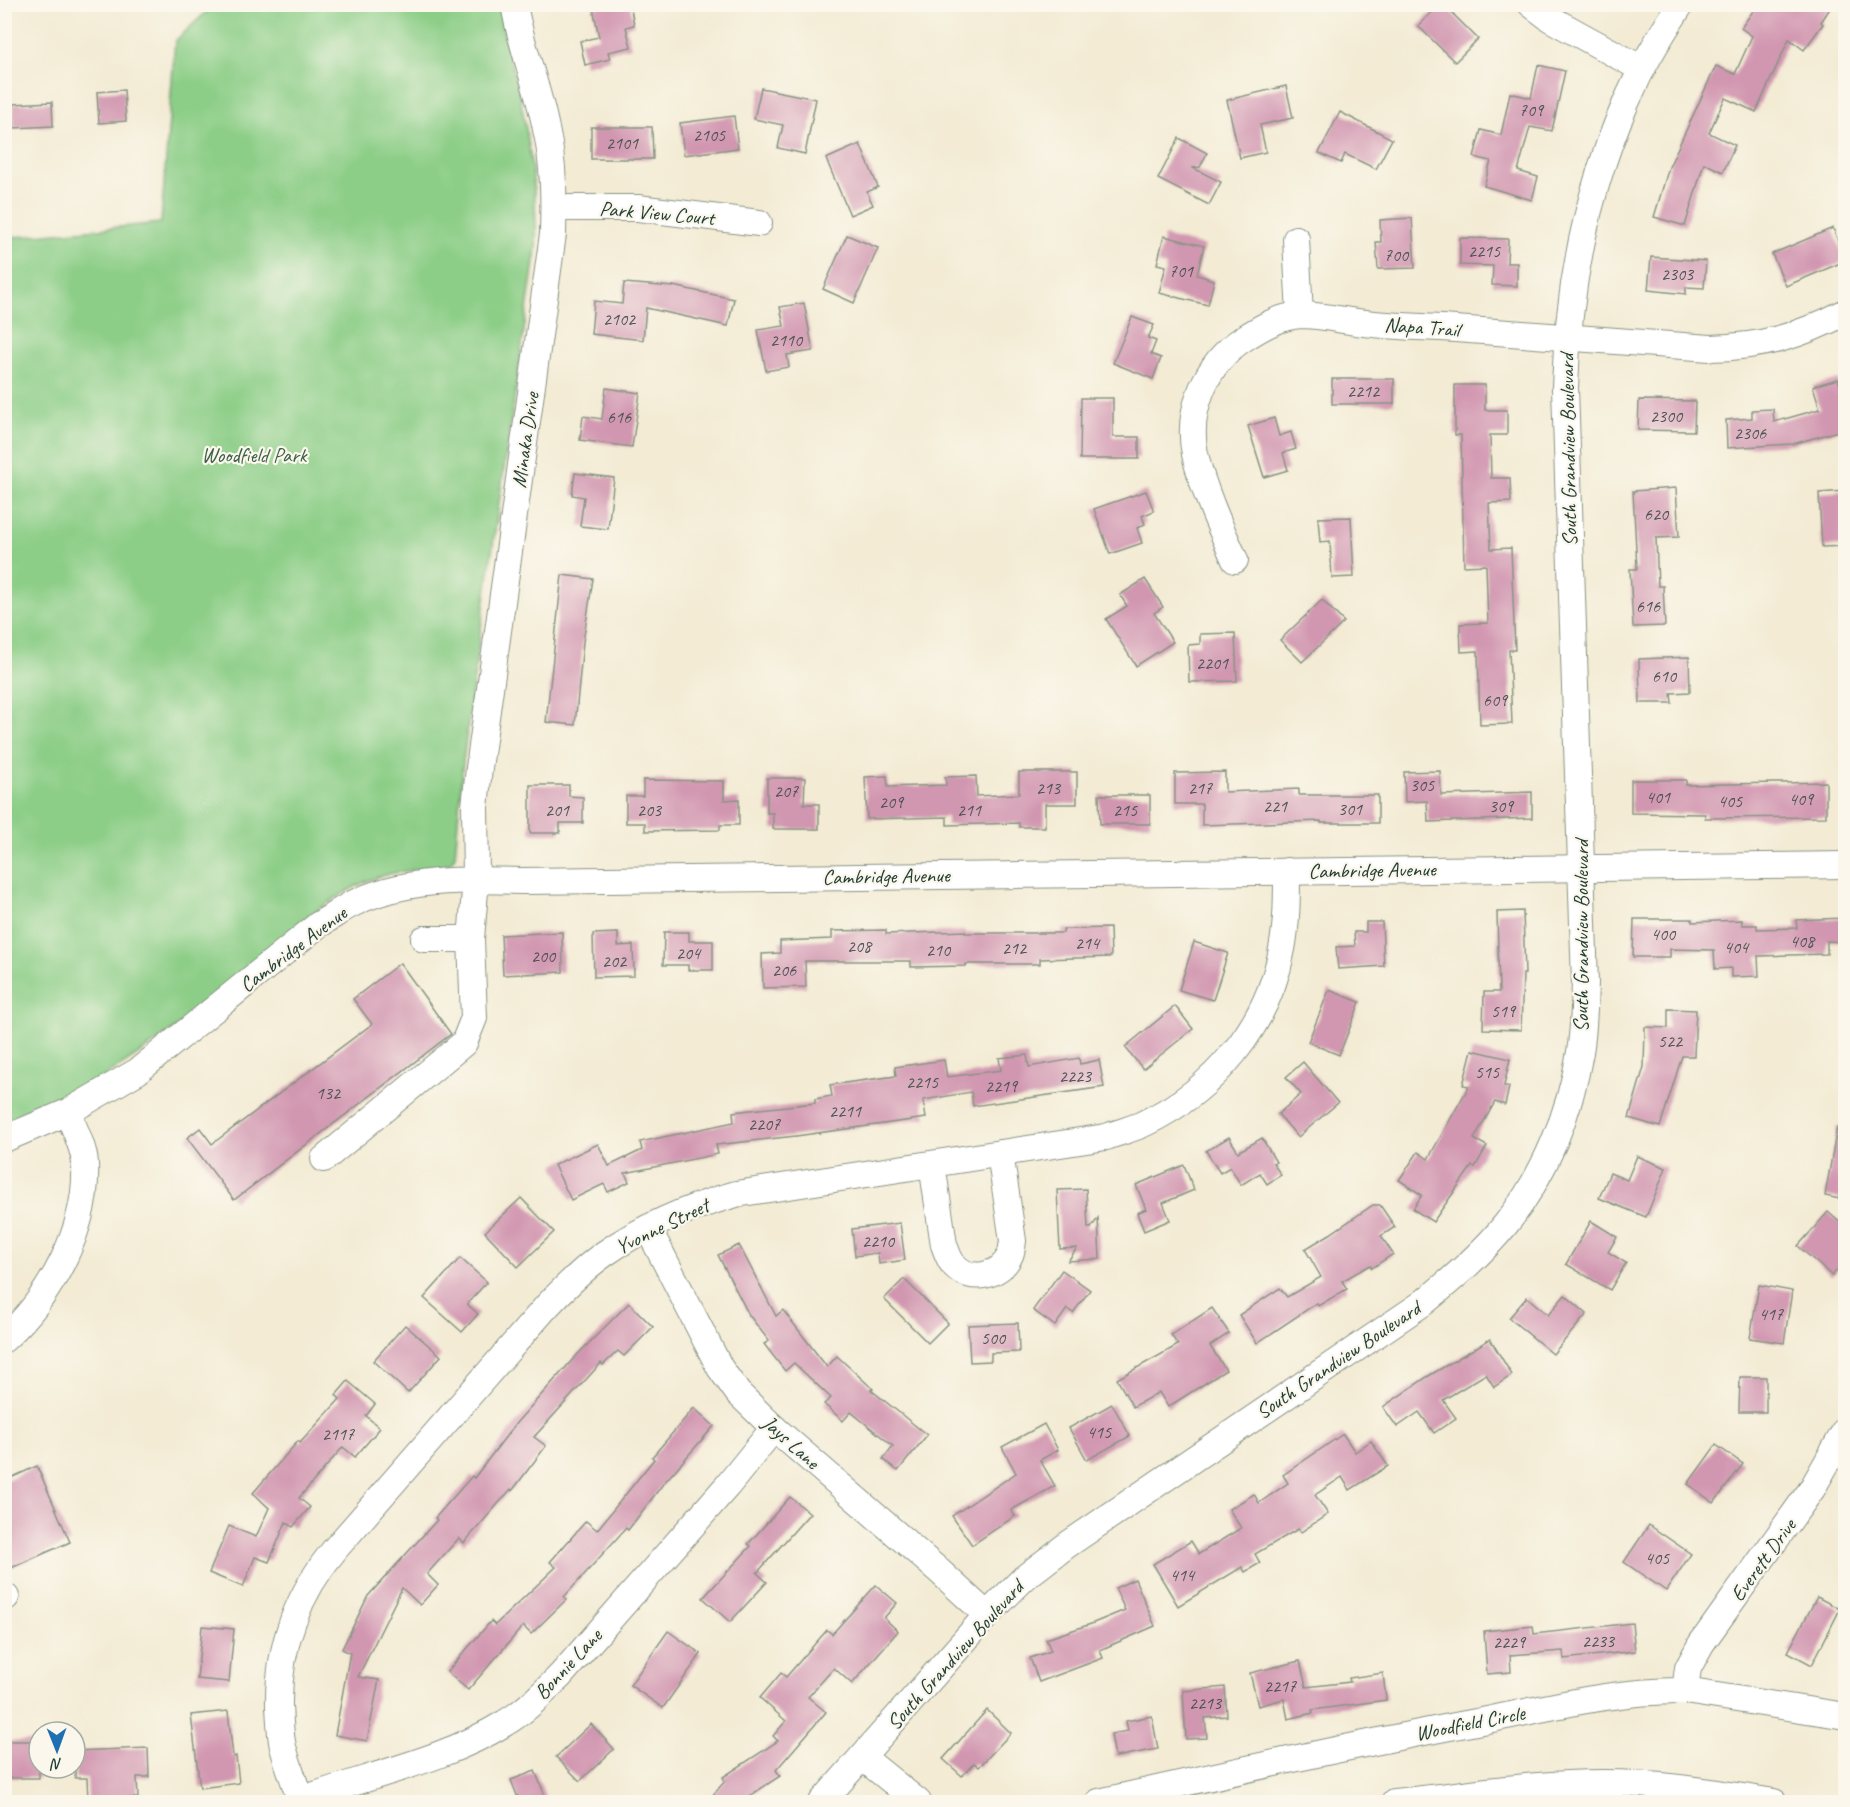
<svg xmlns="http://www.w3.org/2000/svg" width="1850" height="1807" viewBox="0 0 1850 1807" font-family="Caveat,sans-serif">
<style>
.green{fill:#8cce87;stroke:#56865e;stroke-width:1.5}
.building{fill:#d196b0}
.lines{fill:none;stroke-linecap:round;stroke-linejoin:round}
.minor-casing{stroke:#899484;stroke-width:28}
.minor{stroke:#fff;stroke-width:26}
.labels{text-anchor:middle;stroke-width:4.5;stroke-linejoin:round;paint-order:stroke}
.number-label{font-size:18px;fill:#4c5353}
.street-label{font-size:21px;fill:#1f3d34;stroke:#fbf7ec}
.park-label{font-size:21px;fill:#3a6149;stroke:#fbf7ec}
</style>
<rect width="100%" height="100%" fill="#fbf7ec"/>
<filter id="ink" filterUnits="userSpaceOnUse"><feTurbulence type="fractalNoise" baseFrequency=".0167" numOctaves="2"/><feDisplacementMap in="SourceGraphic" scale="12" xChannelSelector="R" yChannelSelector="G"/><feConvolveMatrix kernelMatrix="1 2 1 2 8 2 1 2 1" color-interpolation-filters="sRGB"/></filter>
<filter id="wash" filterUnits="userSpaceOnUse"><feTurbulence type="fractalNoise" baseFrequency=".008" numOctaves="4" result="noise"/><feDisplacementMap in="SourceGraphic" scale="24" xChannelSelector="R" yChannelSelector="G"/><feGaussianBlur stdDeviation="1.35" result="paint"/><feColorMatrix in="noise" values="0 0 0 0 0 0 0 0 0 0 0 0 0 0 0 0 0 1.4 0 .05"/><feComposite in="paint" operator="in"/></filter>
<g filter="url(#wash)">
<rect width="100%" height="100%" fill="#f3ebd4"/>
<!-- green -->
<path class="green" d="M214,5H499C502,37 513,67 520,98C531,149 537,197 536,248L476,662L463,762L455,856L449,865C419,871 394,869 365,882C307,909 262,957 214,998C169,1035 119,1070 67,1097C47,1107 25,1115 5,1124V238L161,223L175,41Z"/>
<g id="blocks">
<!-- building -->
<g class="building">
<path d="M607,4H630L634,25L626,27L631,47L608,52L610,59L585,65L580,41L599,37L593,8Z"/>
<path d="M1440,4H1443L1478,39L1455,62L1418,26Z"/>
<path d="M1758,4H1833L1821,22L1823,24L1804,50L1789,39L1756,112L1725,98L1709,133L1735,145L1723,172L1704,163L1685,226L1654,217L1669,167L1716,66L1735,74L1752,36L1741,28Z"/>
<path d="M1538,65L1565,71L1552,131L1530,127L1518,171L1538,177L1532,200L1484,186L1491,161L1474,157L1481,130L1501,135L1510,93L1531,98Z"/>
<path d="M1286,86L1293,118L1260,125L1266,152L1240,158L1227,100Z"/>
<path d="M761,88L816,99L805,154L778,148L783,125L754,119Z"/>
<path d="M124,90L126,121L99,123L97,92Z"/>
<path d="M52,102L53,126L14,128L13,104Z"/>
<path d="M1340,112L1392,139L1376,169L1345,154L1341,163L1319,153Z"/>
<path d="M734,116L738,148L684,155L680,123Z"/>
<path d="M591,127H652L653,159H591Z"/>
<path d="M1179,138L1207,153L1200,167L1193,168L1221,182L1209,205L1158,179Z"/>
<path d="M860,144L878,187L867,192L873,205L850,215L826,159Z"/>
<path d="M1412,218L1415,268L1378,269L1376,242H1381L1380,220Z"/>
<path d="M1833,228L1845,261L1786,286L1772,254Z"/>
<path d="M847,235L878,248L854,303L823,289Z"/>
<path d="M1164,236L1204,246L1197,275L1214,280L1208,305L1159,293L1166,266L1157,264Z"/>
<path d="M1460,238L1508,239L1507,263H1517V286L1492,285L1493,266L1460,265Z"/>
<path d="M1651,257L1706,261L1704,288L1686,287V294L1648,290Z"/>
<path d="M624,283L673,287V286L734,299L728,326L646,308L643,340L591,334L594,301L622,304Z"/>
<path d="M804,303L813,351L787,355L789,367L766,371L758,330L784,326L780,307Z"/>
<path d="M1132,317L1154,325L1148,338L1156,341L1151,354L1161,358L1153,379L1113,363Z"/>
<rect x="1332" y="379" width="62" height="25"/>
<path d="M1838,379L1845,402V429L1793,444L1727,448L1726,420L1752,418V410L1773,409L1774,422L1820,409L1813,386Z"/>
<path d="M1455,385H1485V410H1507V435H1490L1491,478H1510L1511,502L1489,503L1491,549L1511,548L1515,650H1509L1512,724L1480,725L1478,651L1461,652L1460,624L1488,623L1486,565L1464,566L1461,435H1455Z"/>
<path d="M606,388L640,393L632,447L580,440L583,416L602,419Z"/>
<path d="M1081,398H1113V437H1139V459H1080Z"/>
<path d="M1639,400L1695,401L1694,431L1638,430Z"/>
<path d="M1274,418L1279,436L1291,432L1296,449L1283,453L1288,470L1264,477L1248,426Z"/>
<path d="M575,473L614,478L608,529L580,526L584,497L572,495Z"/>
<path d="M1676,488L1679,537L1656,538L1658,586H1663L1665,626L1633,627L1630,569H1637L1633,491Z"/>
<path d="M1146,491L1154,511L1142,516L1145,524L1137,528L1142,543L1110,554L1094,509Z"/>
<path d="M1845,491V546L1822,547L1819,493Z"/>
<path d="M1351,517L1354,577L1332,578L1330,541L1320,542L1318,518Z"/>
<path d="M562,575L593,579L583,642L575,725L546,722Z"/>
<path d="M1145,579L1163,607L1154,613L1173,642L1136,666L1106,619L1127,606L1120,595Z"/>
<path d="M1322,600L1344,622L1302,662L1280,640Z"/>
<path d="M1235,633L1237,681L1189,682L1188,645L1200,644V634Z"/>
<path d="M1689,657L1690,692L1671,693L1672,703H1640L1639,659Z"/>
<path d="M1440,771L1441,795L1532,792V818L1428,822L1427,801L1405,802L1404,772Z"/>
<path d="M1019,772H1077V804H1045V827H1019V823L947,825V817L867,819L865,777L887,776L888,787L946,785L945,777L976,776L977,796L1019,794Z"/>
<path d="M1225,772V792L1299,789V795H1378V823H1321V821L1202,825V804H1175V773Z"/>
<path d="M767,778H805L804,804H819V829H773V813H767Z"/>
<path d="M643,780L724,781V800L739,799V825H720V830L645,831V823H626V796H643Z"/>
<path d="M1631,780H1686V785L1826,782V817L1705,818V814L1631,813Z"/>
<path d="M530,785H569V796L583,797V823H560V833H530Z"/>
<path d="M1099,795H1150V824H1100Z"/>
<path d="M1523,911L1525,974H1523L1521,1030L1483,1029L1484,992H1499L1497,912Z"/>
<path d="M1845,918V942L1827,941V954L1758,956L1759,976L1731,977V968L1715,969L1714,950L1670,949V957H1633L1634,919H1692V922L1742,920V925H1757V929L1797,928L1796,920Z"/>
<path d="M1366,922H1382L1384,966L1338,969L1336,947L1355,946L1354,932H1366Z"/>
<path d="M1110,928L1111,957L1040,959V964H966V966L911,967V961H805L806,987L763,988L762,954L780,953V941L832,939V931L886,930V934L965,931V933H1063V929Z"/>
<path d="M562,932L563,972L503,975L501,935Z"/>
<path d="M664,932H689V941H713V970H688V965H663Z"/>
<path d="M618,933V946L633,945L634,976L594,977L593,934Z"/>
<path d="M1194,942L1228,953L1213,1000L1179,990Z"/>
<path d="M400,963L451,1034L234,1200L187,1138L200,1128L212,1144L372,1024L353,999Z"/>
<path d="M1329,990L1360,1002L1339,1055L1308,1042Z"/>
<path d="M1175,1006L1193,1029L1143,1069L1125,1047Z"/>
<path d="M1668,1009L1696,1010L1694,1056H1682L1660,1127L1629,1118L1644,1067L1645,1027L1668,1028Z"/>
<path d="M1472,1050L1510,1059L1504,1086L1509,1087L1505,1105L1495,1102L1474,1139L1487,1146L1475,1167L1472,1166L1433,1222L1413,1209L1422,1195L1399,1180L1418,1152L1428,1159L1469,1086L1463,1085Z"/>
<path d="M1027,1055L1029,1067L1079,1058L1080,1064L1099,1060L1104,1087L973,1106L971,1092L923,1100L926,1118L796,1136L716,1145L718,1154L625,1173L629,1182L608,1192L604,1184L571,1200L554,1165L598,1144L609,1166L642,1150L640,1142L734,1122L733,1112L815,1103V1099L832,1096L830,1085L896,1076L895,1067L944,1060L947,1077L1001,1070L999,1058Z"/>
<path d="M1303,1062L1338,1103L1298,1137L1278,1114L1301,1094L1286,1077Z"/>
<path d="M1837,1127L1845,1128V1200L1825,1196Z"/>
<path d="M1229,1137L1238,1152L1262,1138L1276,1162L1273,1163L1281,1175L1267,1184L1260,1173L1241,1185L1230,1167L1220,1173L1206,1151Z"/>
<path d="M1637,1156L1666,1168L1646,1217L1599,1198L1610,1173L1627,1180Z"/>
<path d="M1184,1165L1194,1190L1163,1203L1170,1220L1144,1231L1137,1213L1146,1209L1136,1185Z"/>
<path d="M1086,1189L1088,1228H1091L1098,1218L1100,1259L1068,1261L1077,1248L1060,1249L1057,1190Z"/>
<path d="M521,1198L554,1232L518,1267L485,1232Z"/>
<path d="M1373,1205H1380L1395,1227L1381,1236L1393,1254L1372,1268L1370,1265L1342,1281L1347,1289L1318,1306L1317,1303L1257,1343L1239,1315L1280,1288L1287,1297L1321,1277L1305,1249L1330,1234Z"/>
<path d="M1828,1212L1845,1227V1261L1832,1276L1798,1246Z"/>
<path d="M1591,1221L1617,1237L1608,1252L1626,1263L1610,1290L1566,1264Z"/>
<path d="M900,1223L905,1260L879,1264L878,1253L855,1256L852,1229Z"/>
<path d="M739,1245L776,1316L783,1310L827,1367L837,1356L873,1389L871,1390L927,1435L898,1471L883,1459L893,1446L851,1412L843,1421L824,1404L831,1398L794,1363L785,1371L764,1344L769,1341L749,1315L718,1255Z"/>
<path d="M460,1258L487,1282L467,1304L478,1314L462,1332L424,1298Z"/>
<path d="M1062,1270L1090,1290L1073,1313L1067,1309L1055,1326L1033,1310Z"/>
<path d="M904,1279L948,1323L928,1343L884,1299Z"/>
<path d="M1759,1285L1792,1291L1784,1343L1750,1338Z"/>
<path d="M1565,1295L1587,1314L1553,1354L1509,1318L1527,1297L1548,1315Z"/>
<path d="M629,1303L653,1327L624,1356L618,1351L603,1365L601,1363L534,1437L546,1446L512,1491L511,1489L464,1543L459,1538L427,1574L438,1585L420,1605L402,1588L358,1677L379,1680L367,1741L335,1735L350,1653L342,1649L368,1596L437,1520L435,1518L472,1476L474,1478L517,1422L575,1357Z"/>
<path d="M1212,1308L1229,1333L1210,1346L1226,1370L1168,1407L1159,1392L1133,1407L1117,1379L1178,1345L1171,1335Z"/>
<path d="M1018,1323L1019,1352L991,1353V1361L970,1362L968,1325Z"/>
<path d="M405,1325L441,1356L408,1393L373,1361Z"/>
<path d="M1490,1339L1512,1375L1494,1387L1486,1374L1443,1400L1456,1418L1434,1433L1419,1412L1397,1427L1383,1407L1427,1377Z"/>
<path d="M1740,1377H1766V1412H1739Z"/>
<path d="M348,1381L375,1404L366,1416L380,1428L355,1457L343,1447L299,1498L310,1507L293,1527L286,1522L269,1562L255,1557L243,1587L209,1573L229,1526L256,1537L269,1508L253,1493L298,1441L300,1443L340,1399L336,1395Z"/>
<path d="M1112,1404L1130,1436L1087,1460L1069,1428Z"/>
<path d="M694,1408L714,1426L663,1484L628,1530L626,1528L564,1597L566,1600L531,1634L523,1626L468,1690L447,1672L491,1621L495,1625L556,1567L550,1562L586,1521L597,1530L654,1459L652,1457Z"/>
<path d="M1044,1424L1058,1450L1040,1460L1055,1486L1011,1510L1015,1516L972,1545L952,1516L1016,1473L1002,1447Z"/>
<path d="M1343,1434L1355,1452L1371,1441L1388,1466L1350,1490L1342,1477L1315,1495L1328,1514L1301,1532L1298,1529L1255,1554L1260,1563L1245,1572L1242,1567L1178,1606L1153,1564L1191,1541L1199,1554L1241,1528L1229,1509L1254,1494L1259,1503L1288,1483L1283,1475Z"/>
<path d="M1716,1445L1743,1464L1714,1503L1688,1484Z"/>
<path d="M37,1466L70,1542L4,1571V1481Z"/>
<path d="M790,1497L810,1513L757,1573L767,1582L730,1622L703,1598L751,1546L748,1544Z"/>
<path d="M1649,1525L1691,1554L1666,1591L1624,1562Z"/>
<path d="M1135,1579L1155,1626L1100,1650L1103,1658L1039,1682L1030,1658L1051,1651L1046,1639L1091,1624L1125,1610L1115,1588Z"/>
<path d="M876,1585L897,1603L884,1618L898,1631L852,1684L834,1668L808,1697L826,1712L776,1770L780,1776L739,1803H706L725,1781L723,1777L778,1741L773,1736L786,1721L760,1698L781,1673L786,1677L827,1630L832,1634Z"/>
<path d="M1817,1597L1840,1609L1812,1665L1788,1652Z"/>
<path d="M1632,1623L1635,1651L1564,1659L1563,1651L1510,1655L1511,1672L1487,1674L1484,1631L1533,1626L1534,1634Z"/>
<path d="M202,1626L234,1629L229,1682L197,1679Z"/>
<path d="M668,1631L701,1654L663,1708L630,1685Z"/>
<path d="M1300,1661L1306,1687L1350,1682L1349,1678L1383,1673L1386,1700L1312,1710L1313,1713L1288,1719L1284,1699L1258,1706L1250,1673Z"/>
<path d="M1225,1687L1227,1716L1205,1718L1207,1738L1186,1739L1183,1691Z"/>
<path d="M987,1710L1011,1733L979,1767L974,1763L962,1776L943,1759Z"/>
<path d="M228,1711L233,1757L236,1756L239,1783L200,1788L191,1715Z"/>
<path d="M1152,1716L1158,1749L1115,1757L1111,1734L1128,1731L1126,1721Z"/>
<path d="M591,1724L614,1749L580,1781L556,1757Z"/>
<rect x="4" y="1741" width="35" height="37"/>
<path d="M148,1748L149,1777H137L138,1798L88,1800L87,1778H75V1751Z"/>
<path d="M535,1771L548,1803H520L511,1780Z"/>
</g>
</g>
</g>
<g filter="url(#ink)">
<use href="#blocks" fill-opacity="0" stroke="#899484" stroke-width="1.5"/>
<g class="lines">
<!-- minor casing -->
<g class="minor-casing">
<g id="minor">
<path d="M1531,4L1551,19L1642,69"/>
<path d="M554,208H638L759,223"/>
<path d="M1296,239L1300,315"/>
<path d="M1235,560C1221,529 1202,487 1195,454C1186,411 1206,363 1243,339C1260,328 1280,316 1301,315C1322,315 1344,321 1365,323C1390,326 1416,327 1442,328C1531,335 1620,342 1710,348C1762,347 1800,336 1846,312"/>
<path d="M424,939H471"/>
<path d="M4,1139L68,1112L138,1071L318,925C329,919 339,911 350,905C402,878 466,879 523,881L1846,865"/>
<path d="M324,1159L464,1043L474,1018L471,939L476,879L475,807L479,768L553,234C554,199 554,164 546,129C538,87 521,47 514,4"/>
<path d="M932,1164L944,1245C947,1252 949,1261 955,1266C971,1283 1001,1276 1010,1255C1012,1251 1012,1246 1013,1241L1000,1153"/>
<path d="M648,1228L720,1368L738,1393L774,1428L938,1570L987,1615"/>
<path d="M4,1339C51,1297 88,1228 85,1165C85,1149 73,1127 68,1112"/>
<path d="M4,1598L6,1597"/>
<path d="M1685,1691L1688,1668L1701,1644L1812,1489L1846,1429"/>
<path d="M862,1757L918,1802"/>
<path d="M300,1800C295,1783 288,1765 283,1747C280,1734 280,1720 279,1706C278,1646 298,1593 336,1548L546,1307C564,1288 583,1269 604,1254C644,1226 690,1207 736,1194L1106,1137C1119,1132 1133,1129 1145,1123C1214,1090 1268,1026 1282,949C1287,923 1287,897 1287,871"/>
<path d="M295,1802C362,1777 444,1761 505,1723C527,1710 544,1692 561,1675L728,1485L774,1428"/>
<path d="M822,1802L987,1615L1024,1578L1067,1545L1423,1303C1453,1279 1482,1254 1506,1224C1545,1175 1570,1113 1580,1052C1584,1029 1584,1006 1585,983L1565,388C1568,280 1589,177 1637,79C1649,53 1665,29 1681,4"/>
<path d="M1099,1802C1228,1773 1357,1744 1487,1720C1552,1707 1618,1690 1685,1691L1846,1716"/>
<path d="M1394,1802C1463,1795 1533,1783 1603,1783C1660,1783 1718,1793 1774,1802"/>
</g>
</g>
<!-- minor -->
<use href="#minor" class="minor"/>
</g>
</g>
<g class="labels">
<!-- number labels -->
<g class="number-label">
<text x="1531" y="116">709</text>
<text x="709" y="141">2105</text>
<text x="622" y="149">2101</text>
<text x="1484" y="257">2215</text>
<text x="1396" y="261">700</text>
<text x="1181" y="277">701</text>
<text x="1677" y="280">2303</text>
<text x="619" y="325">2102</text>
<text x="786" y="346">2110</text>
<text x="1363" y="397">2212</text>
<text x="1666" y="422">2300</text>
<text x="619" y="423">616</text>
<text x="1750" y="439">2306</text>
<text x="1656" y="520">620</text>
<text x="1648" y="612">616</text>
<text x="1212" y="669">2201</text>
<text x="1664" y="682">610</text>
<text x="1495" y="706">609</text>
<text x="1422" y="791">305</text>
<text x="1048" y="794">213</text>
<text x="1200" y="794">217</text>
<text x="786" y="797">207</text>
<text x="1658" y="803">401</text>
<text x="1801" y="805">409</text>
<text x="1730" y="807">405</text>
<text x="891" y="808">209</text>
<text x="1275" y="812">221</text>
<text x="1501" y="812">309</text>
<text x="1350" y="815">301</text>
<text x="557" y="816">201</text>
<text x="649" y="816">203</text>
<text x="969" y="816">211</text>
<text x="1125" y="816">215</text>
<text x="1663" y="940">400</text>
<text x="1802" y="947">408</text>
<text x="1087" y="949">214</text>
<text x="859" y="952">208</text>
<text x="1736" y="953">404</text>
<text x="1014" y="954">212</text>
<text x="938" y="956">210</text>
<text x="688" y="959">204</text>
<text x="543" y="962">200</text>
<text x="614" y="967">202</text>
<text x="784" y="976">206</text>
<text x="1503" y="1017">519</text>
<text x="1670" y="1047">522</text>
<text x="1487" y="1078">515</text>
<text x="1075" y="1082">2223</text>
<text x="922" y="1088">2215</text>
<text x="1001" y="1092">2219</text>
<text x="328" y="1099">132</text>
<text x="845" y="1117">2211</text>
<text x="764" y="1130">2207</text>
<text x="878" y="1247">2210</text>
<text x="1771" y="1320">417</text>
<text x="993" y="1344">500</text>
<text x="1099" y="1438">415</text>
<text x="338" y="1440">2117</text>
<text x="1657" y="1564">405</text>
<text x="1182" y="1581">414</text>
<text x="1598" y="1647">2233</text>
<text x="1509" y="1648">2229</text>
<text x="1280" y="1692">2217</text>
<text x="1205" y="1709">2213</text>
</g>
<!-- street labels -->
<g class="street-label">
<text transform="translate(657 213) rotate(5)" y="7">Park View Court</text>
<text transform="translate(1422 327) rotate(4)" y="7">Napa Trail</text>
<text transform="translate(525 440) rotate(-82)" y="7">Minaka Drive</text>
<text transform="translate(1568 450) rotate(-91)" y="7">South Grandview Boulevard</text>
<text transform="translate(1372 870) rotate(-1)" y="7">Cambridge Avenue</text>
<text transform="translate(886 876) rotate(-1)" y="7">Cambridge Avenue</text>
<text transform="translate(1581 936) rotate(-90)" y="7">South Grandview Boulevard</text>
<text transform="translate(293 949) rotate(-37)" y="7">Cambridge Avenue</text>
<text transform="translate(662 1226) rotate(-26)" y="7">Yvonne Street</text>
<text transform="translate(1338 1360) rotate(-34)" y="7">South Grandview Boulevard</text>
<text transform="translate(791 1442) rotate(42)" y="7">Jays Lane</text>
<text transform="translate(1763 1560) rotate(-54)" y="7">Everett Drive</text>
<text transform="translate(955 1655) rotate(-48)" y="7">South Grandview Boulevard</text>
<text transform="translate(568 1664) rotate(-47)" y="7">Bonnie Lane</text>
<text transform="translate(1470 1723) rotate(-11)" y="7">Woodfield Circle</text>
</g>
<!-- park labels -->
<g class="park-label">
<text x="254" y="462">Woodfield Park</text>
</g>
</g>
<!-- margin -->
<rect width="1850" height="1807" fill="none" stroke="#fbf7ec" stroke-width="24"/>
<!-- north arrow -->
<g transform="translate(57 1750) rotate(179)"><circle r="28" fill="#fbf7ec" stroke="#a3ada2" stroke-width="1.5"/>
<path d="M0-4.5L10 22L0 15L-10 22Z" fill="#1f6fb2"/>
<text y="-9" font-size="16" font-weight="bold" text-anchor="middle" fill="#1f3d34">N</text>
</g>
</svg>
